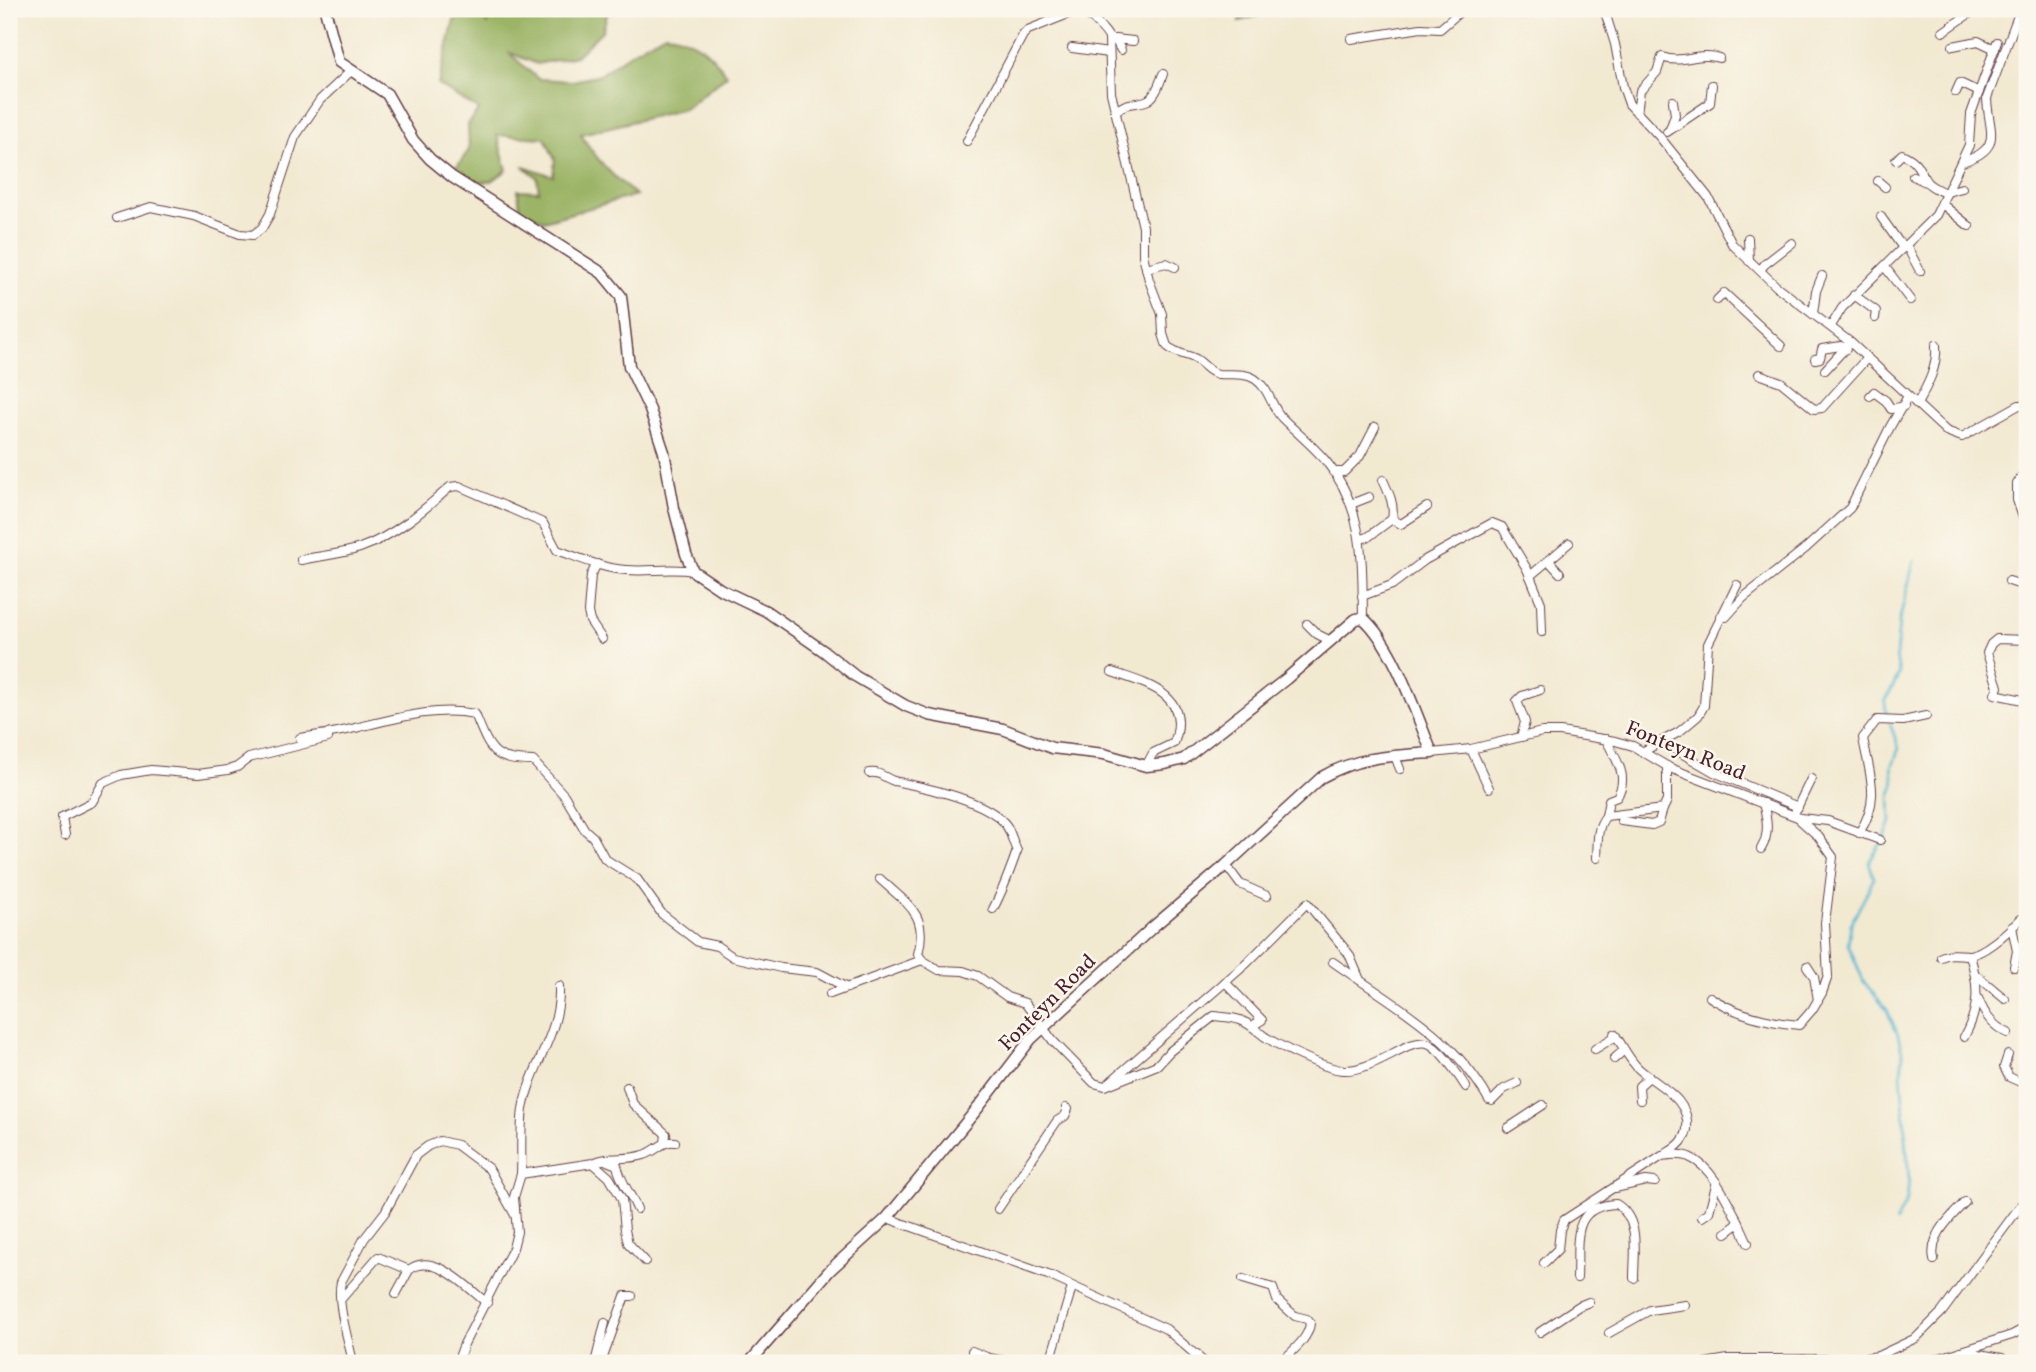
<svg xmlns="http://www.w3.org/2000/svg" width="2036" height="1372" viewBox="0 0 2036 1372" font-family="Vollkorn,serif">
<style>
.forest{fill:#9bb466;stroke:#726a48;stroke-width:2}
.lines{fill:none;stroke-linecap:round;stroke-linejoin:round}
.stream{stroke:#53b6d2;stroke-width:2.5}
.minor-casing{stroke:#633d44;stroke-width:10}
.tertiary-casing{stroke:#633d44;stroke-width:13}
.minor{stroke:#fff;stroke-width:8}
.tertiary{stroke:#fff;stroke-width:10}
.labels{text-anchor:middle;stroke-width:5;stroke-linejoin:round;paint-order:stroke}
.street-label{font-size:21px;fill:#4a1f2b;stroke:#fbf7ec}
</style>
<rect width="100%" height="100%" fill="#fbf7ec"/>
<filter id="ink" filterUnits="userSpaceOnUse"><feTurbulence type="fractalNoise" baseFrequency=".0143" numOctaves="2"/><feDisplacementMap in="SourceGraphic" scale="14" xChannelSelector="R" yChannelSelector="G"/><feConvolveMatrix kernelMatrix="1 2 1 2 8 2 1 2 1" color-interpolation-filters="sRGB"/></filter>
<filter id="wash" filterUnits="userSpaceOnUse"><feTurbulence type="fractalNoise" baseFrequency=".00686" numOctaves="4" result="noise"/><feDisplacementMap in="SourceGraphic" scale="28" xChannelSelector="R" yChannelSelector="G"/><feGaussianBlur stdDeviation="1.57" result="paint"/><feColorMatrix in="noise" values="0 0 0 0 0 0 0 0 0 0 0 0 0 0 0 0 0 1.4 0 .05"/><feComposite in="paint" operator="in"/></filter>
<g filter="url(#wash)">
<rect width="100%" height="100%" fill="#f2e9d1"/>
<!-- forest -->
<g class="forest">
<path d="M457,9H477L488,25L479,9H609L602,31L576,56L537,64L508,52L538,79L573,81L599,75L635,50L665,33C697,40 708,49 727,75L684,109L581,134C594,157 614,178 636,195L544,221L520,209L518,190L539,191L537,177L523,166L553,176L555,160L545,138L497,135L507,170L492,181L471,183L455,169L469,150L468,123L479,110L438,85Z"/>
<path d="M1241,9H1283L1239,21Z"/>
</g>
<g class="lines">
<!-- stream -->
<g class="stream">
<path d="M1887,718L1885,702L1899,674L1896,656L1899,622L1914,561"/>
<path d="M1890,724L1899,748L1892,767L1894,784L1890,798L1891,822L1885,837L1869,862L1874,878L1851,924L1848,944L1864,982L1887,1010L1898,1035L1903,1056L1901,1072L1909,1179L1907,1200L1896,1222"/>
</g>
</g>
</g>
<g filter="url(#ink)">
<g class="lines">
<!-- minor casing -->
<g class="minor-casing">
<g id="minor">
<path d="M1089,9C1092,23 1103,26 1109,38L1111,93L1143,227V255L1149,280L1162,314L1163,334L1167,346C1176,354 1186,354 1196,359C1204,364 1208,372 1218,374C1230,375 1244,372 1255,379C1270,389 1271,407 1282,418C1296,432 1312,445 1325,460C1365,508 1362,559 1363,618"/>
<path d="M1604,9L1615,44L1623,87L1629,104L1659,136L1708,197L1732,244L1776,286L1850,342L1946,431L1962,437L2019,405H2027"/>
<path d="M2016,9L2019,13L2027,15"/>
<path d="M1943,32L1976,9"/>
<path d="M1112,39H1115L1121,50"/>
<path d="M1115,39L1133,41"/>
<path d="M1351,39L1421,28L1440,29L1463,9"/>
<path d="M1953,46L1978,41L1995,49"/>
<path d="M1072,48L1109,53"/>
<path d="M1956,92L1960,83L1979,92"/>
<path d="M1115,112C1127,100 1135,106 1148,100C1156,96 1160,82 1163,74"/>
<path d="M1637,113L1640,91L1657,72L1662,57C1682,65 1698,51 1719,58"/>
<path d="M1670,129L1675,115L1673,101"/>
<path d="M1667,132L1710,103L1712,85"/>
<path d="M967,141L1023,35L1028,30L1078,10L1085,11L1090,17"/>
<path d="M1896,160L1902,154C1919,162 1917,167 1926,181C1930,187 1940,190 1946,194"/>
<path d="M1962,162C2005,148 1988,131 1987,98L2019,13"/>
<path d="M1913,176L1926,182"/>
<path d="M1878,181L1885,187"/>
<path d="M1947,192L1962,188"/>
<path d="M1942,204L1969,226"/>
<path d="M1881,217L1903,248"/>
<path d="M117,218L151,207L194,216L240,234L253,235L262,228L270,214L295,137L320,100L352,70"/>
<path d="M1748,238L1749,261"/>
<path d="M1906,245L1920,271"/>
<path d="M1885,267L1910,300"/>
<path d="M1146,268L1166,263L1175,267"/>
<path d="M1760,270L1765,264L1792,243"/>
<path d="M1854,295L1876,311L1875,318"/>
<path d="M1717,300L1724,293L1781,346"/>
<path d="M1813,314L1816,291L1822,276"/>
<path d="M1831,326L1842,308L1936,215L1969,145L1971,114L1997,42"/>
<path d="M1815,359L1820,358L1822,349L1841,346L1846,349"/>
<path d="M1825,370L1849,344"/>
<path d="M1759,374L1781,382L1814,409L1822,408L1867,358"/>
<path d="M1870,396L1874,392L1886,401L1891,409L1904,406"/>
<path d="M1917,404C1928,385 1938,366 1936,345"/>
<path d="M2027,469L2017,484V500L2027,529"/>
<path d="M1333,472H1344L1360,456L1375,427"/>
<path d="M1351,504L1369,497"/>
<path d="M1392,519L1401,524L1427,507"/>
<path d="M1361,539L1368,537L1392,519C1395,505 1389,493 1383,480"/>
<path d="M301,560C320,556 342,554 360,548C394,536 424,510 450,487L459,486L543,523L557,550C580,558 603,569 627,570C649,572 671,567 693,571"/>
<path d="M1549,561L1560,573"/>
<path d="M597,564L591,575L588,612L590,621L602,639"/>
<path d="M1530,576L1569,543"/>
<path d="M2009,581L2027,587"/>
<path d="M1362,596L1392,585L1425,560L1492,523L1502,527L1527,569L1541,603L1542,632"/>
<path d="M1720,616L1726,617L1743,598L1806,548L1850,508L1890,427L1908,396"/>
<path d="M1307,624L1317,634L1331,641"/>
<path d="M2027,640L1997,639L1991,644L1987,653L1998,687L1995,694L2027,701"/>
<path d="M1112,672C1147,684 1192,694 1174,743L1153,753L1146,766"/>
<path d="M1521,737L1525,722L1517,701L1522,696L1540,690"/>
<path d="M300,738C318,735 337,733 355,728C395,719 433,706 475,714C490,750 492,761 533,761L564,795L585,830L593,837L605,859L637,879L662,914L698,942L717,946L733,957L781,968L817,972L847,988"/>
<path d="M1606,739C1615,759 1630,775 1617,797L1609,800L1606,816"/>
<path d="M1662,742L1714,772L1798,807"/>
<path d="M1471,749L1489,788"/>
<path d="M1642,752L1679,732L1698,716L1704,706L1708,644L1737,585"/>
<path d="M1432,753L1471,749L1542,732H1560L1615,741L1633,746L1670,768L1800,818L1828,821L1880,840"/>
<path d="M1395,756L1400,769"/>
<path d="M869,773C880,771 884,778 894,781C923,787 988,800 1006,825C1011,832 1013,843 1017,851C1010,871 1003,890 993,909"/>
<path d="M1796,810L1811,779"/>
<path d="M1621,821L1652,825L1659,822L1663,809"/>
<path d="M1859,833C1882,798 1869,774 1863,738L1877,720L1903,721L1926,716"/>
<path d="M65,835L62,817L92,802L103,783L121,775L151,770L198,774L228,770L237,767L249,758L328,738"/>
<path d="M1761,849C1770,834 1767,819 1763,803"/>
<path d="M1597,858C1598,844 1596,827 1606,816L1663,809L1667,801V766"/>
<path d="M1226,865L1240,884L1267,896"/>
<path d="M880,879C907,904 929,914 918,954L922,960L939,970L963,971L978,976L1007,997L1025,1003L1053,1041L1094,1083L1105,1086L1157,1065L1169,1052L1214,1016C1222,1017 1232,1017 1240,1020C1251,1024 1258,1032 1267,1038C1285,1049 1316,1064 1336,1069C1369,1077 1407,1037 1427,1043C1440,1047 1458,1075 1466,1087"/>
<path d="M2012,927L2017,951L2014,967"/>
<path d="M1941,957C1952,952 1958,955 1969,955C1985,954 2009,930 2021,919"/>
<path d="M1333,962C1393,1004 1452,1034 1489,1100"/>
<path d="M1807,966L1814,977L1818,1000"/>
<path d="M1975,974L2005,999"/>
<path d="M1225,982L1262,1020L1252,1026"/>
<path d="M830,994L922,960"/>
<path d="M1710,997C1737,1015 1767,1022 1799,1025L1812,1010L1822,993L1828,976L1825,923L1833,857L1818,836L1801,821"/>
<path d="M1978,998C1984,1014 1992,1026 2008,1033"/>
<path d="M1614,1034C1623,1045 1628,1059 1639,1069C1658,1086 1691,1099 1687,1129C1686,1140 1676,1148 1667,1153"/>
<path d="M1964,1037C1980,1008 1979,986 1970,955"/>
<path d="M1595,1049L1616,1036"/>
<path d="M2008,1055L2004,1067L2009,1077L2027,1085"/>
<path d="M1614,1059L1624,1050"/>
<path d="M1110,1082L1246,964L1307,903L1349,954L1360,980"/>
<path d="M627,1087L633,1104L666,1134L665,1143"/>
<path d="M1640,1100L1639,1086L1649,1077"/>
<path d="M1492,1101L1504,1089L1517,1083"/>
<path d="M1508,1128L1543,1105"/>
<path d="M607,1161L617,1165C620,1182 631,1193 637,1209"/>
<path d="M593,1163L609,1177L622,1199L625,1230L628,1243L645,1261"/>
<path d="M521,1174C522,1153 520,1130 523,1109C531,1064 561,1034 559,986"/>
<path d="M1615,1188L1646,1181L1655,1182"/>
<path d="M998,1209L1057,1121L1065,1116L1068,1109L1066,1108"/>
<path d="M1702,1217L1709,1212L1716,1185"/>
<path d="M887,1218L1048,1275L1166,1329L1205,1363"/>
<path d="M1739,1223L1748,1243"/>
<path d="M1934,1260C1929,1236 1950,1218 1965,1202"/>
<path d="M1544,1263L1558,1249L1560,1230L1564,1220L1662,1156C1671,1155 1680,1153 1689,1157C1712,1166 1728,1202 1739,1223L1726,1233"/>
<path d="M409,1270C433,1250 468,1288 487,1303"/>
<path d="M1577,1278C1579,1243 1569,1206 1616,1204C1641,1219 1634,1253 1634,1278"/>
<path d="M1243,1279L1273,1288L1277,1300L1295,1316L1307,1319L1310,1323C1309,1339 1291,1352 1280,1363"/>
<path d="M341,1299L378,1257L409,1270L396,1294"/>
<path d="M1540,1332L1579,1306L1589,1302"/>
<path d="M1609,1333L1650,1310L1685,1305"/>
<path d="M972,1351L989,1358L1014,1363"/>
<path d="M1961,1351L2002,1358"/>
<path d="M353,1363C349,1341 336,1303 341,1282L364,1239L385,1212L416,1155L428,1146L440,1141L457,1145L489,1169L515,1215"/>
<path d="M457,1363L464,1344L513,1248L517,1232L514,1197L521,1174L593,1163C609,1155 627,1161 644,1155C655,1152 663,1140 675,1142"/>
<path d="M595,1363L605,1323"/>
<path d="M601,1363L625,1296H632"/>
<path d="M1045,1363L1052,1355L1072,1287"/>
<path d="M1191,1363L1197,1354"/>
<path d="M1705,1363L1728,1359H1860L1878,1356L1916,1338L1942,1312L2027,1197"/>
<path d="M1924,1363L2012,1335L2027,1327"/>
</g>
</g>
<!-- tertiary casing -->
<g class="tertiary-casing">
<path id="tertiary" d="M325,9L339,62L387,94L413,140L430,159L452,177L602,273L621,296L629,366L650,410L664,452L674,508L686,554L693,571L720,589L766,611L825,652L855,676L906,706L929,715L1003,729L1052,748L1104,754L1146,766L1165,764L1184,759L1286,679L1356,619L1363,618C1394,645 1416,714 1432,753C1391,756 1359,756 1322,777L1226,865L1154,926L1031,1039L978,1108L887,1218L830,1270L749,1363"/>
</g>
<!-- minor -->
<use href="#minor" class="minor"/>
<!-- tertiary -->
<use href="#tertiary" class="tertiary"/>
</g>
</g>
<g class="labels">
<!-- street labels -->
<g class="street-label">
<text transform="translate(1686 750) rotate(22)" y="7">Fonteyn Road</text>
<text transform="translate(1047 1002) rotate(-45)" y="7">Fonteyn Road</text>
</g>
</g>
<!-- margin -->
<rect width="2036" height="1372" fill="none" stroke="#fbf7ec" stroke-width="35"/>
</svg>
